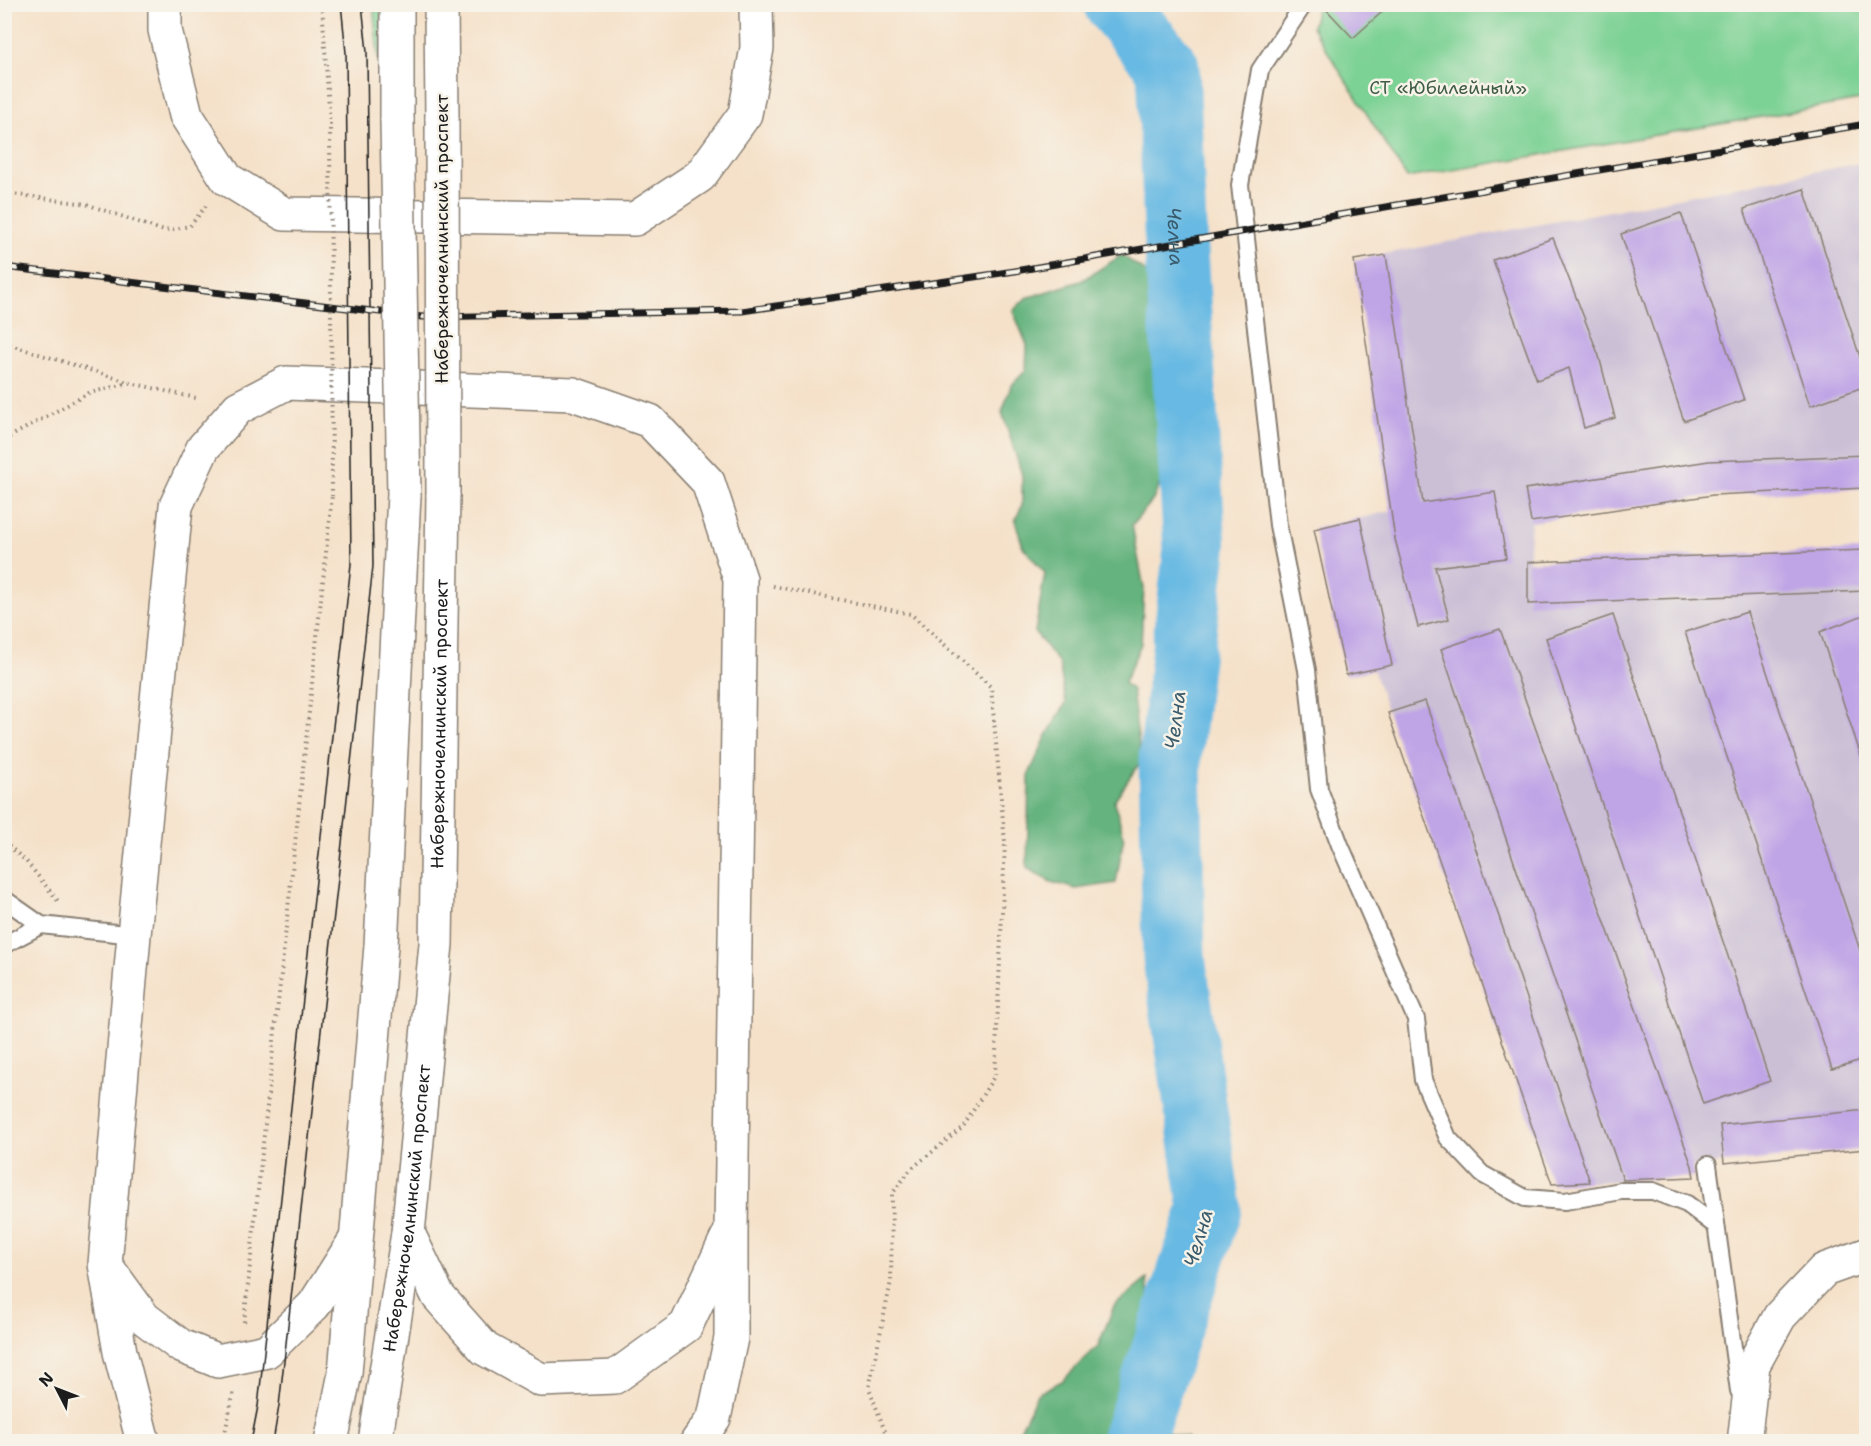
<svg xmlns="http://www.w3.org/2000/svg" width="1871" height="1446" viewBox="0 0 1871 1446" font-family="'Shantell Sans',sans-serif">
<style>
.industrial{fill:#cbbfd6}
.green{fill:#7cd194;stroke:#4c7658;stroke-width:1.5}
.forest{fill:#65b37e;stroke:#40684d;stroke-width:1.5}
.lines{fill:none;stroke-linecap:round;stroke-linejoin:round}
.river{stroke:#68b9e3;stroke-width:63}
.building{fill:#bfa4e6}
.service-casing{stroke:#887e72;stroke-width:20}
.minor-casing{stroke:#887e72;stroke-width:36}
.tertiary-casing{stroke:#887e72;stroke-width:36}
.primary-casing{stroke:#887e72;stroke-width:36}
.path{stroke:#887e72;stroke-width:4;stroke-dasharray:1.5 4.5;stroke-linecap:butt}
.service{stroke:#fff;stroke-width:16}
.minor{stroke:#fff;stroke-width:33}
.tertiary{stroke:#fff;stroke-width:33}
.primary{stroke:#fff;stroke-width:33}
.tram{stroke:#1c1c1c;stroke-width:1.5}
.rail-casing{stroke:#1c1c1c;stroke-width:7}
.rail{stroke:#f7f3e8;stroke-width:4.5;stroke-dasharray:14;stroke-linecap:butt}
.primary-bridge-casing{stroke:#887e72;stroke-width:36;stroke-linecap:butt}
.path-bridge{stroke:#887e72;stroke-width:4;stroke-dasharray:1.5 4.5;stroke-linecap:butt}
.primary-bridge{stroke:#fff;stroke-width:33}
.labels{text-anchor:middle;stroke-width:5;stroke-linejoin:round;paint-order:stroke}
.park-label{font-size:18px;fill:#3e5b46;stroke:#f7f3e8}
.street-label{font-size:18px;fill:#1c1c1c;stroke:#f7f3e8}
.water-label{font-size:20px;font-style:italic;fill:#3a5b6c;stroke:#f7f3e8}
</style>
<rect width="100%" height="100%" fill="#f7f3e8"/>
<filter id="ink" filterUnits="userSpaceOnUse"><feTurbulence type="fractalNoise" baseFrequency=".0167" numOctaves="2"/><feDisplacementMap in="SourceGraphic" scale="12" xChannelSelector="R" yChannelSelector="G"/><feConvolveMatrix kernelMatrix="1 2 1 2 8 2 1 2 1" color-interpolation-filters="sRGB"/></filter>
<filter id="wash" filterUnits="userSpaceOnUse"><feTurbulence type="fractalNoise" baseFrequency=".008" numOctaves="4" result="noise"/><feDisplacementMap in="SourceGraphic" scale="24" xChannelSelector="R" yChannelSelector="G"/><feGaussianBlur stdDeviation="1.35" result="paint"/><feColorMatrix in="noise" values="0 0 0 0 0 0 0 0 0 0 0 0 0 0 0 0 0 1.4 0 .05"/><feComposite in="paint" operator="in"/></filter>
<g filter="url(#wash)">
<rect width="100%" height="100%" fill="#f5e1c9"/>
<!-- industrial -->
<path class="industrial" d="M1866,162V488L1713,495L1531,522L1528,562L1866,550V1149L1692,1166L1694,1177L1552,1184L1373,670L1346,675L1314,529L1391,511L1354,260Z"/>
<!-- green -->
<g class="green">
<path d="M1318,4L1866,5V99L1407,178L1312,27Z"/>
<path d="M373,5H381L384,118Z"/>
</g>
<!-- forest -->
<g class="forest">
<path d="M1122,255L1154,278L1153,334L1157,416L1165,473L1153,500L1132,525L1144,588L1141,644L1124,683L1132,690L1141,761L1114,801L1124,836L1116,883L1076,889L1051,882L1027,868L1029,774L1047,735L1066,703L1059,664L1035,632L1045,573L1023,547L1015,521L1022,505V475L1002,412L1011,386L1026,370L1027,345L1013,311L1026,298L1081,281Z"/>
<path d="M1147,1279L1151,1327L1103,1441H1015L1037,1394L1062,1381L1098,1346L1114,1306Z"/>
<path d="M1166,1432L1187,1438L1189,1441H1161Z"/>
</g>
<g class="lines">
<!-- river -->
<path class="river" id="s1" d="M1115,4L1168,67L1176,251L1195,549L1170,759L1174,958L1210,1209L1132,1442"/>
</g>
<g id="blocks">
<!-- building -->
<g class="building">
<path d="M1327,4H1375L1382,12L1353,38L1324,7Z"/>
<path d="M1804,189L1866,375V386L1810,406L1744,209Z"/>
<path d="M1681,213L1744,400L1684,421L1621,234Z"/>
<path d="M1553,238L1599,356L1615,418L1584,428L1569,368L1537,380L1493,260Z"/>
<path d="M1386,255L1423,503L1495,492L1506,558L1435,567L1449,619L1418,627L1395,539L1354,260Z"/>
<path d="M1866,455V488L1713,495L1531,522L1525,489L1709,461Z"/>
<path d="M1360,518L1392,665L1346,675L1314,529Z"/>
<path d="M1866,550V591L1528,604V562Z"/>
<path d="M1747,612L1866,968V1075L1861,1060L1832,1069L1685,632Z"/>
<path d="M1866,614V771L1820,632Z"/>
<path d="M1613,615L1770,1081L1703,1104L1546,638Z"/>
<path d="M1500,629L1692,1166L1694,1177L1623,1180L1441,649Z"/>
<path d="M1425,701L1590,1182L1552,1184L1388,713Z"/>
<path d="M1866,1110V1149L1724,1163L1720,1125Z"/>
</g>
</g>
</g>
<g filter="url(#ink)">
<use href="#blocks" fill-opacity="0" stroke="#887e72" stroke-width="1.5"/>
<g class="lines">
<!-- service casing -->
<g class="service-casing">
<g id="service">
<path d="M1304,4L1260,70L1240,185L1278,525L1307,670L1319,789L1340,845L1416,1019L1423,1080L1448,1138L1482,1174L1525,1198L1565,1201L1621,1191H1653L1687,1204L1716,1226"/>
<path d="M4,899L41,925L134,935"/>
<path d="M4,945L41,925"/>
<path d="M1708,1165L1739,1391"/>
</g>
</g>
<!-- minor casing -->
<g class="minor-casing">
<path id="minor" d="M1748,1442L1745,1434L1753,1365L1780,1316L1824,1270L1866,1255"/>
</g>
<!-- tertiary casing -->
<g class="tertiary-casing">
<path id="tertiary" d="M165,4V30L186,115L227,179L284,214L635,219L700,176L745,114L757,48L756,4"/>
</g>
<!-- primary casing -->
<g class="primary-casing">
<g id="primary">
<path d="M397,4V121"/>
<path d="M441,4L442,120"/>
<path d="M408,1233L438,1296L485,1349L541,1380L615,1377L686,1326L727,1238"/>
<path d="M109,1270L144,1318L181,1346L218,1361L267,1351L314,1305L354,1242"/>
<path d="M143,1442L120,1352L105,1264L134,935L176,506L203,448L238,408L286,383L573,394L650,421L708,482L740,579L731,1231V1338L714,1418L697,1442"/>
<path d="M331,1442L345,1373L381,946L404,495"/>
<path id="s2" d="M375,1442L408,1233L436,944L443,494"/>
</g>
</g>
<!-- path -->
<g class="path">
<path d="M322,4L330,123"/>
<path d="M4,193L86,204L164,231L190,226L206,206"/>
<path d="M4,343L131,383L200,399"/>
<path d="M4,440L89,393L129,383"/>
<path d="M773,586L911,614L991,687L1005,843L995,1075L963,1127L911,1169L892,1194L891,1281L869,1388L889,1442"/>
<path d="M4,842L26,861L58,901"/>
<path d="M244,1322L332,496"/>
<path d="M223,1442L234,1391"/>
</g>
<!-- service -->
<use href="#service" class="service"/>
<!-- minor -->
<use href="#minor" class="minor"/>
<!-- tertiary -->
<use href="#tertiary" class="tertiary"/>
<!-- primary -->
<use href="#primary" class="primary"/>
<!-- tram -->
<g class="tram">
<path d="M251,1442L258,1406L264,1352L351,564L346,53L341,4"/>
<path d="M273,1442L279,1406L373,566L367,52L362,4"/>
</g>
<!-- rail casing -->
<g class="rail-casing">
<path id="rail" d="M4,267L422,317L742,311L1015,271L1866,124"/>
</g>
<!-- rail -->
<use href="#rail" class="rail"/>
<!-- primary-bridge casing -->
<g class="primary-bridge-casing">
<g id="primary-bridge">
<path d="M442,120L443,494"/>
<path d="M397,121L404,495"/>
</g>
</g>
<!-- path-bridge -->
<path class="path-bridge" d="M330,123L332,496"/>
<!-- primary-bridge -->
<use href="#primary-bridge" class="primary-bridge"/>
</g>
</g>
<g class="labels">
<!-- park labels -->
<g class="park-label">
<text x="1448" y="94">СТ «Юбилейный»</text>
</g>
<!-- street labels -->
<g class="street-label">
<text transform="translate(442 239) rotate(-90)" y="6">Набережночелнинский проспект</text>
<text dy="6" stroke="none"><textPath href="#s2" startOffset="722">Набережночелнинский проспект</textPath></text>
<text dy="6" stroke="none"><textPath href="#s2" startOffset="236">Набережночелнинский проспект</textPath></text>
</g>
<!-- water labels -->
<g class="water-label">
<text dy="7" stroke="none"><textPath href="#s1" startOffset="252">Челна</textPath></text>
<text transform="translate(1175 720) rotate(-83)" y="7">Челна</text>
<text transform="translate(1198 1238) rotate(-74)" y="7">Челна</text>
</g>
</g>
<!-- margin -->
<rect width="1871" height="1446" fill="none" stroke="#f7f3e8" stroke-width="24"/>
<!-- north arrow -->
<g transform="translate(57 1389) rotate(312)" stroke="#f7f3e8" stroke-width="4.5" paint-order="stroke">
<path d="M0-4.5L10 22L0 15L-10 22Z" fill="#1c1c1c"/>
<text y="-9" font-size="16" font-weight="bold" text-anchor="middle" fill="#1c1c1c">N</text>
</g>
</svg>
